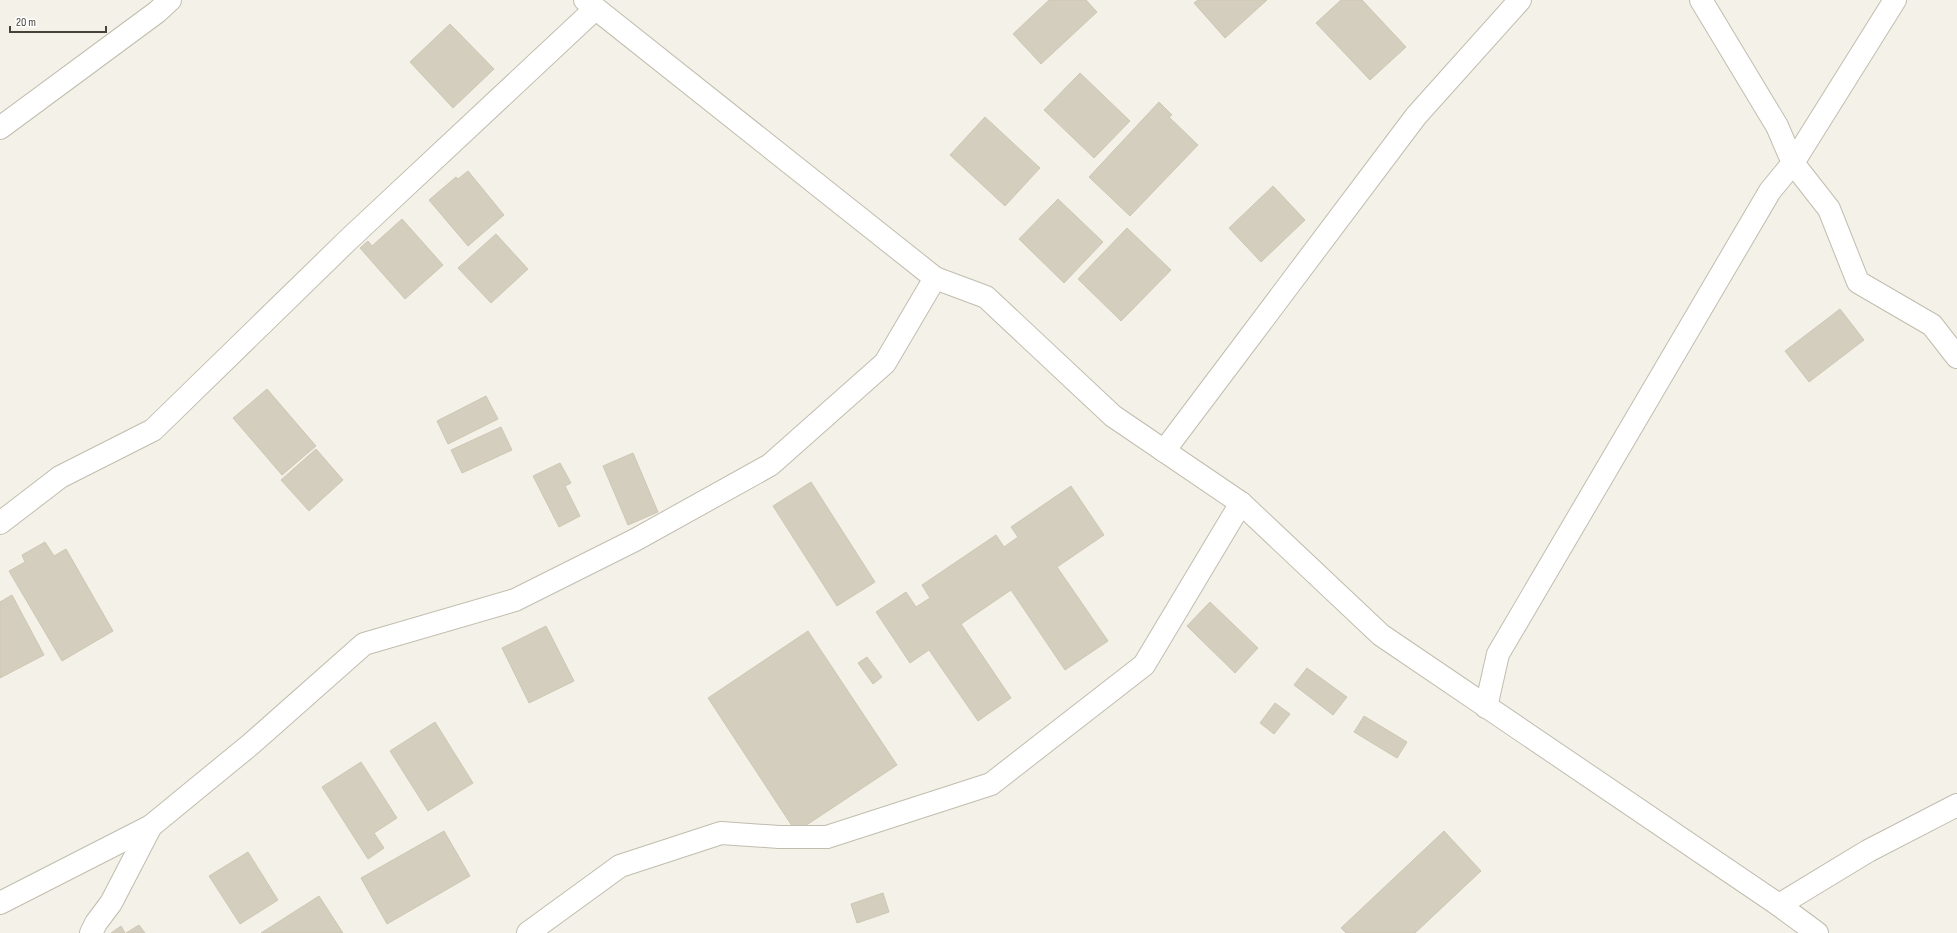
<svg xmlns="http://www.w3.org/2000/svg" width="1957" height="933" viewBox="0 0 1957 933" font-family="'Sofia Sans Condensed',sans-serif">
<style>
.building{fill:#d4cebe;stroke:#cec7b2}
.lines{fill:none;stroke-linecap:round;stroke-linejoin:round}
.street-casing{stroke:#c1bdae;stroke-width:24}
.street{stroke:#fff;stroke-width:22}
</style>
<rect width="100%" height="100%" fill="#f3f1e8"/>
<!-- building -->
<g class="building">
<path d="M1049,0H1086L1097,12L1041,64L1013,34Z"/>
<path d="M1198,0H1267L1225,38L1194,3Z"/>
<path d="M1341,0H1362L1406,47L1370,80L1316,23Z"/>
<path d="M450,24L494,69L453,108L410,62Z"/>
<path d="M1080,73L1130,121L1094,158L1044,110Z"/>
<path d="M1159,102L1172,115L1169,117L1198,145L1130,216L1089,177Z"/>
<path d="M985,117L1040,168L1005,206L950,155Z"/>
<path d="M468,171L504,215L468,246L429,200L456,177L458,179Z"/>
<path d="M1273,186L1305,220L1261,262L1229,228Z"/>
<path d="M1058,199L1103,242L1064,283L1019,239Z"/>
<path d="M402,219L443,265L405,299L360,248L368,241L372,246Z"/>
<path d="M1127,228L1171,270L1121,321L1078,279Z"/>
<path d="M496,234L528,269L491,303L458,268Z"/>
<path d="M1840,309L1864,340L1809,382L1785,351Z"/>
<path d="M267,389L316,446L282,475L233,418Z"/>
<path d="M486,396L498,419L448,444L437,421Z"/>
<path d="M501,427L512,450L462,473L451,450Z"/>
<path d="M316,449L343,480L309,511L281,480Z"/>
<path d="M633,453L658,512L628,525L603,466Z"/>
<path d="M560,463L571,483L565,486L580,516L559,527L533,476Z"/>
<path d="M811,482L875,582L837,606L773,506Z"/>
<path d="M1071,486L1104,535L1057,567L1108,641L1065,670L1011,590L961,624L1011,698L978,721L929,650L910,663L876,612L906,592L916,607L930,598L922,585L996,535L1004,547L1018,537L1011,527Z"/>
<path d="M45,542L54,556L66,549L113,631L62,661L9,571L25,562L22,555Z"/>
<path d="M12,595L44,655L0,678V602Z"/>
<path d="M1210,602L1258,648L1235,673L1187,626Z"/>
<path d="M546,626L574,681L529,703L502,648Z"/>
<path d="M808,631L897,765L796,832L708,698Z"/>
<path d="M867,657L882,677L873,684L858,663Z"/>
<path d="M1307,668L1347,697L1333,715L1294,685Z"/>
<path d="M1275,703L1290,714L1274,734L1260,723Z"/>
<path d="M1364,716L1407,742L1397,758L1354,732Z"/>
<path d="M435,722L473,783L428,811L390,751Z"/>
<path d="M361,762L397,818L374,833L384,848L368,859L322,787Z"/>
<path d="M444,831L470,876L387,924L361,878Z"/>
<path d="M1444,831L1481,871L1415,933H1346L1341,928Z"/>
<path d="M248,852L278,900L240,924L209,876Z"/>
<path d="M883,893L889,912L857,923L851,904Z"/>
<path d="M319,896L343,933H261Z"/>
<path d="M139,925L145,933H126Z"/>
<path d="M121,926L125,933H111Z"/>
</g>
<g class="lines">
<!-- street casing -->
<g class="street-casing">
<g id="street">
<path d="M585,0L935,278L986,297L1113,416L1241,503L1381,635L1779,905L1817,933"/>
<path d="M1895,0L1793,163L1829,209L1858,282L1932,325L1957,357"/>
<path d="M0,128L157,12L170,0"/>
<path d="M1164,451L1416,116L1520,0"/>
<path d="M0,523L60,477L153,430L348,240L595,9"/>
<path d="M1486,707L1498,654L1770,191L1793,163L1777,126L1701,0"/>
<path d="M0,903L151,826L251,744L364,644L515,600L635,540L770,465L885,363L935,278"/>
<path d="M1779,905L1868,851L1957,805"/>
<path d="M91,933L96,923L111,903L151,826"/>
<path d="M528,933L620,866L721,833L779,837H827L991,784L1144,665L1241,503"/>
</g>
</g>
<!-- street -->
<use href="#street" class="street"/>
</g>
<!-- scale -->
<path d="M10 26v6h96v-6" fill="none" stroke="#464237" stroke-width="2"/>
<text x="16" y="26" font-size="12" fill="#464237" stroke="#ffffff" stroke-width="3" paint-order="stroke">20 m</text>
</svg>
